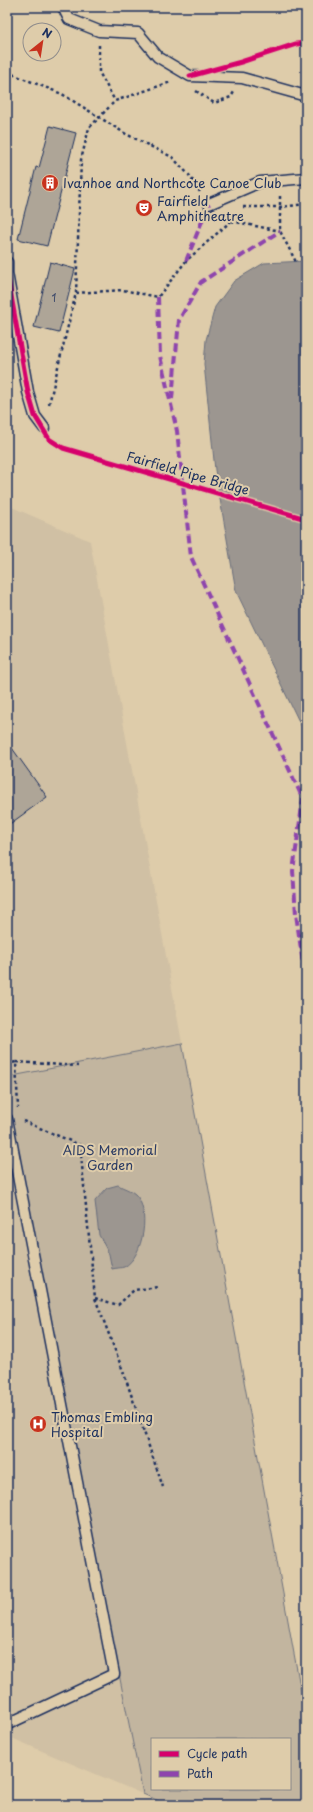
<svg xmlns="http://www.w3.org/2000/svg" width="313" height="1812" viewBox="0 0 313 1812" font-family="'Playpen Sans',sans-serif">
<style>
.built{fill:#d0c0a4;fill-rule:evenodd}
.green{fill:#c2b59f;stroke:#6e727e;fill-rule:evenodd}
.water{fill:#9c9690;stroke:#686d7c}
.building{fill:#aea597;stroke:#1b2f5e}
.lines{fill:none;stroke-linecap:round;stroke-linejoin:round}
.service-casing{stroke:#1b2f5e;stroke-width:13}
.path{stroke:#1b2f5e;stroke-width:2.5;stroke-dasharray:3 3;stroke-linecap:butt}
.service{stroke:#deccaa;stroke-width:10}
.quiet{stroke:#8e44ad;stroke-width:4;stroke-dasharray:8 4;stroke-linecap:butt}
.cycleway-casing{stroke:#deccaa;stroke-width:8}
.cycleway{stroke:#d6006c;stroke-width:5}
.labels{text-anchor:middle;stroke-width:4;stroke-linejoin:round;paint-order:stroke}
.number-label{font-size:11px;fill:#404c6c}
.poi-label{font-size:13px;fill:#1b2f5e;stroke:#deccaa;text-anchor:start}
.street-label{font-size:13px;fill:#1b2f5e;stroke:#deccaa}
.park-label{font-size:13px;fill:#2c3c64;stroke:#deccaa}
</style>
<rect width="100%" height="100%" fill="#deccaa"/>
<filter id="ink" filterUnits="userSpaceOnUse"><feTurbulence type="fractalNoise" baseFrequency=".025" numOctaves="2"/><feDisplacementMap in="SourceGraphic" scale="8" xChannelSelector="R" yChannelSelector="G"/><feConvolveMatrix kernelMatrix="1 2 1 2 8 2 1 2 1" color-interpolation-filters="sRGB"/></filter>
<g filter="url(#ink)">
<!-- built -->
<path class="built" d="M7,505L90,541L306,1719V1805H168L7,1736ZM152,1739H290V1789H152Z"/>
<!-- green -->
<path class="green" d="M182,1043L306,1719V1805H168L143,1794L7,1113V1077ZM152,1739H290V1789H152Z"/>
<!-- water -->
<g class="water">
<path d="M306,261V736L236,591L215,470L204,364L206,340L215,307L234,281L264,263Z"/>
<path d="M118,1185C123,1188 131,1190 135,1194C151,1208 144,1257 124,1267C121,1268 116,1268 112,1269L109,1254L99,1235L95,1201L107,1188Z"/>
</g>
<!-- building -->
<g class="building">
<path d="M50,126L76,133L47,246L18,239L36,167L39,168Z"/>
<path d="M50,262L75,269L59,333L34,327Z"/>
<path d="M7,741L47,797L7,826Z"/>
</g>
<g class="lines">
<!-- service casing -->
<g class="service-casing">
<g id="service">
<path d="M63,7L69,19L99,31L138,33L158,57L190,76L242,78L306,96"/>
<path d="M209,204L260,182L306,178"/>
<path d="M7,262V273L28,392L35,416L44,428"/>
<path d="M7,1119L114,1674L10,1723L7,1722"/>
</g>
</g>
<!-- path -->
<g class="path">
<path d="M99,45V72L115,101"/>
<path d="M7,72L62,94L126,134L172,157L189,175L200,192"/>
<path d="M196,91L214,103L231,97L234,92"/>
<path d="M280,196V231L296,262"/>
<path d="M243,207H280L306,204"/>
<path d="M222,214L231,221L280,231"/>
<path d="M76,293L123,290L158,297L186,261L231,221"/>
<path d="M49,404L76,293L81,160L89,128L115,101L171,82"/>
<path d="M16,1062L78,1066"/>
<path d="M7,1064L16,1062L18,1108"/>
<path d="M23,1121L80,1145L95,1298L123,1371L163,1487"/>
<path d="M95,1298L118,1305L134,1290L158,1287"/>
</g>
<!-- service -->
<use href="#service" class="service"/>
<!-- quiet -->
<g class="quiet">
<path d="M186,261L209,204"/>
<path d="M158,297L160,356L177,431L191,557L303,799L293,871L296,914L306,985"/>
<path d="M172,399L179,320L201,282L280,231"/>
</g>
<!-- cycleway casing -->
<g class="cycleway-casing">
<g id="cycleway">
<path d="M190,76L241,62L296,44L306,43"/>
<path d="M7,262V273L20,347L28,392L35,416L49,439L63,448L306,519"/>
</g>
</g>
<!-- cycleway -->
<use href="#cycleway" class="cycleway"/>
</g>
</g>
<!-- icons -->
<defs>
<g id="building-disc" transform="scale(0.9)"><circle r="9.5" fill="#c8321e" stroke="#deccaa"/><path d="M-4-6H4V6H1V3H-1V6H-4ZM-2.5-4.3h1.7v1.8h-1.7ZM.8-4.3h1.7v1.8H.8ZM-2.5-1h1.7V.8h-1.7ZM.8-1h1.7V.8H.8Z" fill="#fff"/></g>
<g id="theatre-disc" transform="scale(0.9)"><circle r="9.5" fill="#c8321e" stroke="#deccaa"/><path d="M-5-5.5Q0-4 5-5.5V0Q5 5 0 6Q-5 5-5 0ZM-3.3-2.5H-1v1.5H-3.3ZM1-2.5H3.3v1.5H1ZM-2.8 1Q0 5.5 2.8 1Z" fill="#fff"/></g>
<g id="hospital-disc" transform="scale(0.9)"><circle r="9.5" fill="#c8321e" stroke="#deccaa"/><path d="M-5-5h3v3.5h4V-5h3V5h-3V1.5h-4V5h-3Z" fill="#fff"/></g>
</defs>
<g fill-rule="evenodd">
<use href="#building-disc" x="50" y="183"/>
<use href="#theatre-disc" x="144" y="208"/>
<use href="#hospital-disc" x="38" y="1424"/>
</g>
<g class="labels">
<!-- number labels -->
<g class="number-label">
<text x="54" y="302">1</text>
</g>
<!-- poi labels -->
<g class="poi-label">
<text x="63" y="188">Ivanhoe and Northcote Canoe Club</text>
<text x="157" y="206">Fairfield<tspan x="157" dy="15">Amphitheatre</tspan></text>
<text x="51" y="1422">Thomas Embling<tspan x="51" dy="15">Hospital</tspan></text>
</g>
<!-- street labels -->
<g class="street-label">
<text transform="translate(188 473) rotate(16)" y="5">Fairfield Pipe Bridge</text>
</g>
<!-- park labels -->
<g class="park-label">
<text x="110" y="1155">AIDS Memorial<tspan x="110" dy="15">Garden</tspan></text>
</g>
</g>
<!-- margin -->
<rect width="313" height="1812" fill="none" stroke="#deccaa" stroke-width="24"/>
<rect x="12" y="12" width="289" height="1788" fill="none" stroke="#1b2f5e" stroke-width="1.5" filter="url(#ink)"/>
<!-- legend -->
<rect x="151" y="1738" width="140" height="52" fill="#deccaa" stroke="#908d8c"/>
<rect x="159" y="1751" width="20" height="6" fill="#d6006c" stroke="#908d8c"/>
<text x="187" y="1758" font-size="12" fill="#1b2f5e">Cycle path</text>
<rect x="159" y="1771" width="20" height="6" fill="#8e44ad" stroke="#908d8c"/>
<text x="187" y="1778" font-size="12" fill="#1b2f5e">Path</text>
<!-- north arrow -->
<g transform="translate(42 42) rotate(30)"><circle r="19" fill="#deccaa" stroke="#908d8c"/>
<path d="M0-3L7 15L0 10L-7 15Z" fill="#c8321e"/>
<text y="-6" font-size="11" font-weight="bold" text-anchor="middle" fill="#1b2f5e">N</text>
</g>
</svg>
